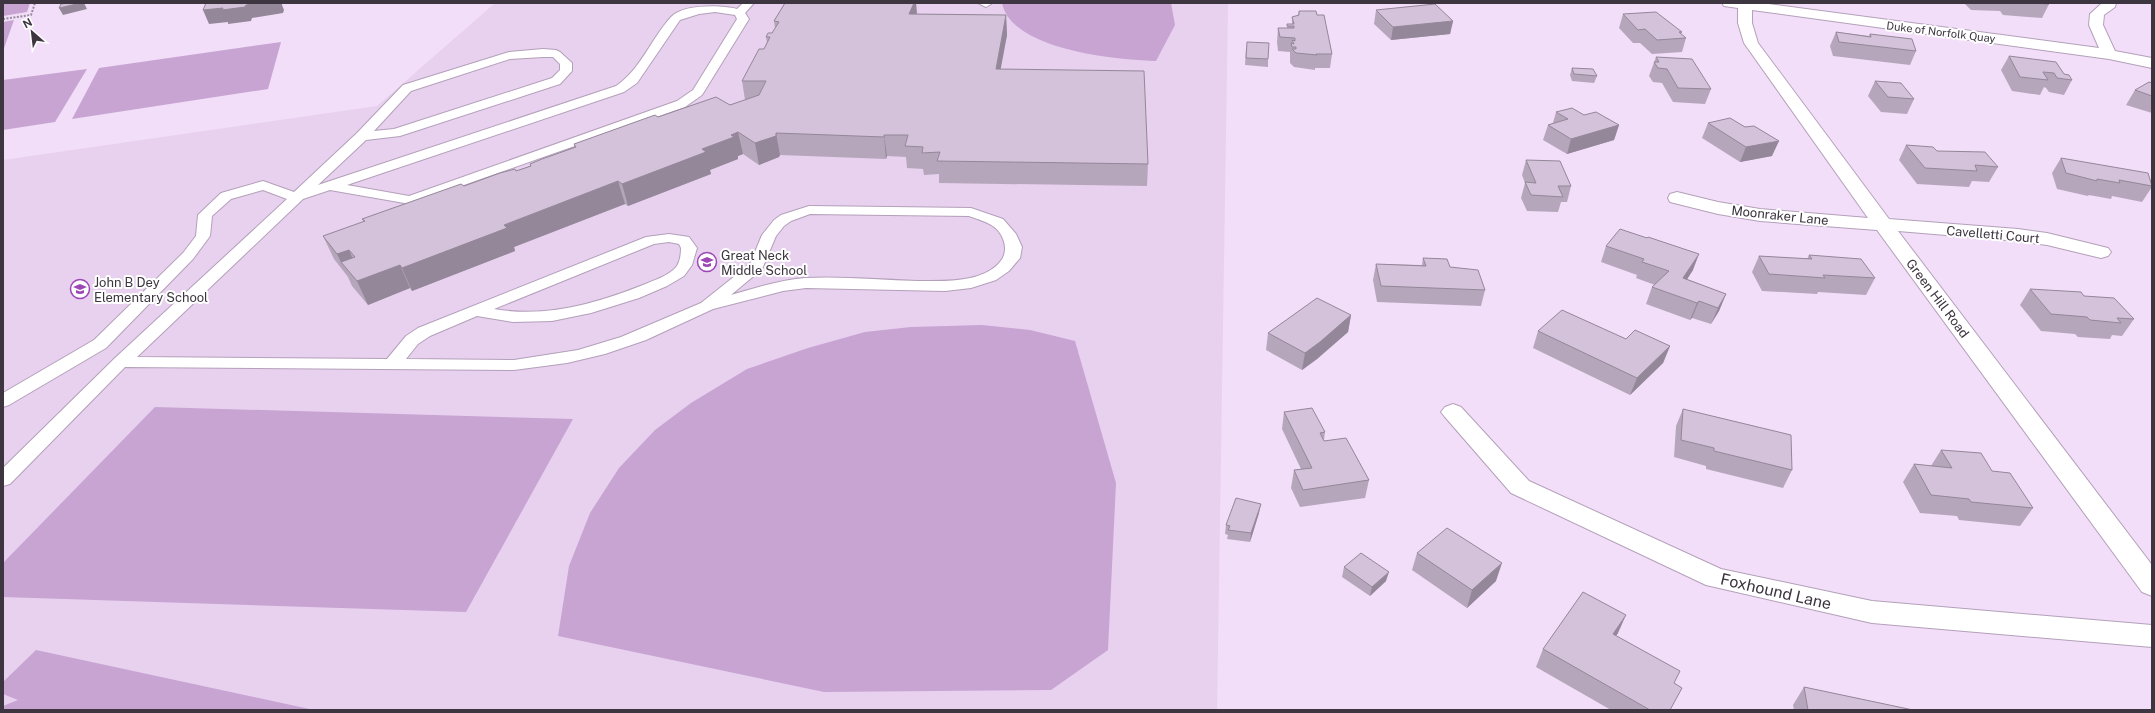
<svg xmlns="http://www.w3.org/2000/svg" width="2155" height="713" viewBox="0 0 2155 713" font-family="'Public Sans',sans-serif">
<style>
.built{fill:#e8d0ef}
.green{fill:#c7a4d2}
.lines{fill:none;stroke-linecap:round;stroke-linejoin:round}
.lane-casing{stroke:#b3a0b9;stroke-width:2}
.street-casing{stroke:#b3a0b9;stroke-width:2}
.path{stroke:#998b9d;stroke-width:2;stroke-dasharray:2 1.5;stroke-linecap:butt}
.lane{fill:#fff;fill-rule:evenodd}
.street{fill:#fff;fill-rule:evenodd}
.wall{fill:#b6a6bb}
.shaded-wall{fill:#948799}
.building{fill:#d4c1da;stroke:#948799}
.labels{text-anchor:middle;stroke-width:4;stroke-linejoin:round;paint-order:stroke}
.far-street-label{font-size:11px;fill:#3d353f;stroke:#fff}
.street-label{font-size:13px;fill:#3d353f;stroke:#fff}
.poi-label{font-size:13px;fill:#3d353f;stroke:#fff;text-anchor:start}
.near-street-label{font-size:16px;fill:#3d353f;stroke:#fff}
</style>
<rect width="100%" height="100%" fill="#f2def8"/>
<!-- built -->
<path class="built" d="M495,3H1228L1217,710H3V160L377,106Z"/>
<!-- green -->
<g class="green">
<path d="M3,3H30L27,12L3,16Z"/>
<path d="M1002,3H1171L1175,25L1156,61C1117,60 1011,50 1002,3Z"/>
<path d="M14,20L3,51V22Z"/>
<path d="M281,42L268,89L72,119L99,68Z"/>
<path d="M87,69L55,122L3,130V80Z"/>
<path d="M982,325L1030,330L1075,341L1116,483L1108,650L1051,690L824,692L558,636L569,566L590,513L619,468L655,430L691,403L747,369L808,348L865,332L911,327Z"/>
<path d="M155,407L573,419L466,612L3,597V563Z"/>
<path d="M36,650L314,710H3V706L18,700L3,694V682Z"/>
</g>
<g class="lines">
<!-- lane casing -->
<g class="lane-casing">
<g id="lane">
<path d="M743,3H754L745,13L749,19L702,95L685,107L410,204L330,190L303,199L137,357L387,359L406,336L418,328L646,237L669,234L689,237L697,248L692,265L684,276L667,286L639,298L591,313L552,321L513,322L477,316L430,336L418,344L406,359L514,360L578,350L621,337L701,303L750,264L762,235L774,220L781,215L809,206L971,208L1003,219L1016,234L1022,247L1020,258L1009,271L996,280L971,288L945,291L806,288L783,291L713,309L646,340L605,354L567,363L514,370L125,367L10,484L3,486V468L115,358L287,199L263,190L231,199L212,216L210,236L193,259L106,348L9,405L3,407V393L94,340L183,253L196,236L198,215L221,193L263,181L294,192L357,133L403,85L509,52L543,49L556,50L560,52L572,63V71L560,84L400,136L366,140L318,185L616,86C641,69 651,39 671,17C683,4 721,5 737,9ZM715,12L735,15L737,19L693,90L677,101L409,196L347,185L624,92L637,83L680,20L699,14ZM543,57H553L560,64V70L552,78L394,129L374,131L411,91L510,59ZM810,214L969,216C982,221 998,224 1003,239C1012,261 989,274 970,278C953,282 935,281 918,281C881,280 842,276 805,278C780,280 755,288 731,295L762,269L776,236L784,226L791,221ZM669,242L679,244L681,248C681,254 680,261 677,266C669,276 654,280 643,285C595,304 546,318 494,309L654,244Z"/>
<path d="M978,3H991V4L986,7Z"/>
</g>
</g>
<!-- street casing -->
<g class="street-casing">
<g id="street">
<path d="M1722,3H1761L2099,48L2089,25L2090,14L2102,3H2116L2115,7L2104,15L2103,25L2115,51L2152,58V68L2109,59L1752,10V23L1758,43L1889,219L2018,229L2047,233L2108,248L2111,252L2108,256L2101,258L2047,245L2018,241L1898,231L2152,565V596L2142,592L1877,230L1760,221L1718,214L1670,202L1668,198L1670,194L1677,192L1718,202L1760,209L1868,218L1744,43L1738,23V8L1724,6Z"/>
<path d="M1453,404L1461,407L1529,481L1721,569L1872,601L2152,625V647L1872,623L1706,585L1511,493L1445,417L1441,412L1445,407Z"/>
</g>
</g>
<!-- path -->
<path class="path" d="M3,19L31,15L35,3"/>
<!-- lane -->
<use href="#lane" class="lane"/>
<!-- street -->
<use href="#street" class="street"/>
</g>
<!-- wall -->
<g class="wall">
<path d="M785,3H916L917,14L1006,15L1007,35L1000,69L1148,164L1147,186L939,183V174L924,175L923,169L907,168L906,157L887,156L886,159L780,155L779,157L759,165L743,154L738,156V159L710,170L711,174L628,206L625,204L514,247L515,251L412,291L410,288L368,305L352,286L348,277L334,259L323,236L364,222L362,219L464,186L516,171L530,166V164L574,147V144L658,117L730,105L745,100L742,81L764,49L767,42L766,37L772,33L775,28L774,21Z"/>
<path d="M1964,3H2047L2049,4L2042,18L2003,15L2000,11L1971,10Z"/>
<path d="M1376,10L1453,21L1450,34L1391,40L1374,24Z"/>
<path d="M1299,11L1317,15L1332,54L1330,68H1315V70L1294,67L1290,63V52L1278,51L1277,42L1278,28H1287V24H1292V17L1298,16Z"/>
<path d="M1623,14L1682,32L1681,34L1686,38L1682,52L1652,54L1640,43H1633L1619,28Z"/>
<path d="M1836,32L1869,36L1870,34L1916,51L1910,65L1833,56L1830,46Z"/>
<path d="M1246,49L1268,59V67L1245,65Z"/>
<path d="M2009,56L2064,74L2072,80L2064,95L2049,92L2046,88L2044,87L2040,95L2012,91L2001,70Z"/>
<path d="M1656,57L1711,89L1705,104L1673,102L1662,83L1653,82L1649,76Z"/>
<path d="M1572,68L1597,76L1594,83L1572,81L1570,75Z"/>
<path d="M1875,81L1914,99L1907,114L1881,112L1868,96Z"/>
<path d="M2152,83V113L2126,105L2135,90Z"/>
<path d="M1556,112L1584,115L1619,125L1614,140L1567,154L1543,140L1548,125L1553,123Z"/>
<path d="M1708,123L1745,127L1772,156L1740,162L1702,138Z"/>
<path d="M1906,145L1937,151L1998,167L1989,182L1972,181L1969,187L1917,184L1899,160Z"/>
<path d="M2061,158L2152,185V187L2142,202L2112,196L2111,199L2089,195L2088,196L2057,189L2052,173Z"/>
<path d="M1526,160L1571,186L1567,202H1561L1558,212L1527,211L1521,198L1525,183L1522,175Z"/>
<path d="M1606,246L1693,270L1687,279L1726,294L1719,311L1711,324L1692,318L1690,320L1646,304L1652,287L1655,285L1636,278L1637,275L1601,262Z"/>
<path d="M1809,255L1875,278L1866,295L1818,292L1817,294L1762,291L1752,272L1759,256L1807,259Z"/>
<path d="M1423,258L1450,267L1485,290L1481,306L1377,302L1373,280L1376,264L1422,265Z"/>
<path d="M2030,289L2084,296L2134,319L2122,336L2112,335L2110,339L2078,337L2075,334L2041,331L2020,305Z"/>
<path d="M1351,315L1348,332L1317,359L1302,370L1266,350L1268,333Z"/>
<path d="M1538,331L1626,339L1670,346L1663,363L1630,395L1533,348Z"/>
<path d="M1683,409L1792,470L1783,488L1706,469V466L1674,457L1676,426Z"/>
<path d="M1284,412L1325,432L1324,440V441L1369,480L1365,498L1300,507L1291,488L1294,470L1301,469L1282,429Z"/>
<path d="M1941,450L1992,471L2033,508L2020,526L1959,520L1957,516L1920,513L1903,482L1914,464L1931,466Z"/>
<path d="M1259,513L1250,542L1227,539L1228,535L1225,534L1226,525Z"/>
<path d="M1417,553L1496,581L1467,608L1412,570Z"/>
<path d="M1344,567L1386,581L1370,596L1342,577Z"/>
<path d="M1618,633L1616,636L1674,683L1682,688L1670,710H1611L1536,667L1543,649Z"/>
<path d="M1804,687L1913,710H1794L1793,705Z"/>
</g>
<!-- shaded-wall -->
<g class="shaded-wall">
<path d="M81,3H84L87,9L63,15L59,8Z"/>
<path d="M258,3H282V5L284,10L283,13L252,18L251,21L228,24V22L209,24L203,10Z"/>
<path d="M914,3H916L917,16L909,14Z"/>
<path d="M1006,15L1007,35L997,89L996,69Z"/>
<path d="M1453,21L1450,34L1391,40L1393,27Z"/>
<path d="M1619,125L1614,140L1567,154L1571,139Z"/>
<path d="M738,132L743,154L738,156V159L710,170L711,174L628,206L622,184L702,149L731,135Z"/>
<path d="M776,133L780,155L779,157L759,165L755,143Z"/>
<path d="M884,135L887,156L886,159L884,137Z"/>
<path d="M1779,141L1772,156L1740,162L1746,147Z"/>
<path d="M618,181L625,204L514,247L515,251L412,291L402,268L504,225Z"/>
<path d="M349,250L359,274L341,262L348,277L337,254Z"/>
<path d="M1699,254L1693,270L1677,295L1683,278Z"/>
<path d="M400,265L410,288L368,305L357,281Z"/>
<path d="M1726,294L1719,311L1711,324L1718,308Z"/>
<path d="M1699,301L1692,318L1690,320L1697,303Z"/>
<path d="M1351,315L1348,332L1317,359L1302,370L1305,353Z"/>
<path d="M1670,346L1663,363L1630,395L1637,378Z"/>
<path d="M1261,504L1259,513L1250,542L1251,533Z"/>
<path d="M1502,563L1496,581L1467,608L1472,590Z"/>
<path d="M1389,572L1386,581L1370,596L1372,587Z"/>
<path d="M1626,615L1618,633L1605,652L1613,634Z"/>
</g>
<!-- building -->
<g class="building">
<path d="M68,3H81L59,8L61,4Z"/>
<path d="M206,3H258L246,5L245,7L222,10L223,8L203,10Z"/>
<path d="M785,3H914L909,14L1006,15L996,69L1144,71L1148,164L937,161L940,152L922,153L923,147L905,146L908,135H884V137L776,133V136L755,143L738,132L731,135L734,137L702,149L706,152L622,184L618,181L504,225L507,228L402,268L400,265L357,281L341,262L355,257L349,250L337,254L323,236L365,221L362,219L461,184L464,186L500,173L515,169L516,171L531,166L530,164L542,159L576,147L574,144L655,115L658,117L716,97L730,105L759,95L766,81H742L759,49H764L770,37H766L768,33H772L779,22L774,21Z"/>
<path d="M2032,3H2047L2049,4Z"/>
<path d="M1435,4L1453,21L1393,27L1376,10Z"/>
<path d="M1299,11H1316L1317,15H1324L1332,54H1316L1317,55L1296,53L1292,49H1296V47H1292L1291,43L1294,44L1292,40L1295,41V38L1280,37L1278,28H1294V26H1287V24H1294L1292,17L1299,15Z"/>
<path d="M1656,12L1682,32H1679L1686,38L1657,40L1645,29L1638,30L1623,14Z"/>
<path d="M1836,32L1871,37L1870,34L1912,39L1916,51L1839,42Z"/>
<path d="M1247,42L1269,43L1268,59L1246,58Z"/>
<path d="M2009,56L2056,62L2064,74L2069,75L2072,80L2057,78L2054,73L2043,72L2048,80L2020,77Z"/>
<path d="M1656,57L1692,59L1711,89L1678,88L1667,69L1658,68L1654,62H1659Z"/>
<path d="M1572,68L1593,69L1597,76L1574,74Z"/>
<path d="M1875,81L1901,83L1914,99L1888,97Z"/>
<path d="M2149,82L2152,83V96L2135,90Z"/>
<path d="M1572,108L1584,115L1596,112L1619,125L1571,139L1548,125L1568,119L1556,112Z"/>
<path d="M1730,118L1745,127L1754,126L1779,141L1746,147L1708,123Z"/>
<path d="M1906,145L1933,147L1937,151L1985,152L1998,167L1975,165L1977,171L1925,168Z"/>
<path d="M2061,158L2148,173L2152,186L2119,180L2120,183L2097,179V181L2066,173Z"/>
<path d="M1526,160L1560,161L1571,186H1558L1563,197L1531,195L1525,182L1536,183Z"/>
<path d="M1620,229L1647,238L1648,237L1699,254L1683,278L1726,294L1718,308L1699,301L1697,303L1652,287L1669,271L1642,262L1644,259L1606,246Z"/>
<path d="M1809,255L1861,259L1875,278L1823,275L1825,278L1769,274L1759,256L1812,259Z"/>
<path d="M1423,258L1447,259L1450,267L1478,270L1485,290L1381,286L1376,264L1426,266Z"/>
<path d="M2030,289L2081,292L2084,296L2114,298L2134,319L2117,318L2121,323L2090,320L2087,317L2051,314Z"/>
<path d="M1317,298L1351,315L1320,342L1305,353L1268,333Z"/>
<path d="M1562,310L1626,339L1635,330L1670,346L1637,378L1538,331Z"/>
<path d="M1312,408L1325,432L1320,433L1324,441L1346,438L1369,480L1303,490L1294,470L1312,468L1284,412Z"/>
<path d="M1683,409L1791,435L1792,470L1714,451V448L1681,440Z"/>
<path d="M1941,450L1981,453L1992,471L2010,473L2033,508L1971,502L1969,499L1931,495L1914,464L1952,468Z"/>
<path d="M1236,498L1261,504L1251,533L1228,530L1230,526L1226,525Z"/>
<path d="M1447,528L1502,563L1472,590L1417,553Z"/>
<path d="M1361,553L1389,572L1372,587L1344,567Z"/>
<path d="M1583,592L1626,615L1613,634L1680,671L1674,683L1682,688L1670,710H1650L1543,649Z"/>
<path d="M1804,687L1913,710H1808Z"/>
</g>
<!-- icons -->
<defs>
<g id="school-ring" transform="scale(1)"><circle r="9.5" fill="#fff" stroke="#9c47b4" stroke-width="1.5"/><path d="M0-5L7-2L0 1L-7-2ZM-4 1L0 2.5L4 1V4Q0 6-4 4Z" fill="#9c47b4"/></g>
</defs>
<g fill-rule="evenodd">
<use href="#school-ring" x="707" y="262"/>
<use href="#school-ring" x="80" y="289"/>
</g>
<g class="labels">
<!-- far-street labels -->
<g class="far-street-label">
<text transform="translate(1941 32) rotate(7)" y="4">Duke of Norfolk Quay</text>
</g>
<!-- street labels -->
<g class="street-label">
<text transform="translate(1780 215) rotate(6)" y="5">Moonraker Lane</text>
<text transform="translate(1993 234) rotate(5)" y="5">Cavelletti Court</text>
<text transform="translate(1938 298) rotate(53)" y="5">Green Hill Road</text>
</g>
<!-- poi labels -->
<g class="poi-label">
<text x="721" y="260">Great Neck<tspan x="721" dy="15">Middle School</tspan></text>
<text x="94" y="287">John B Dey<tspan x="94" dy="15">Elementary School</tspan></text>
</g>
<!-- near-street labels -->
<g class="near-street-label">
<text transform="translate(1776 591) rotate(13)" y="6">Foxhound Lane</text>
</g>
</g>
<!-- border -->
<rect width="2155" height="713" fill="none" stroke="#3d353f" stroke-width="8"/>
<!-- north arrow -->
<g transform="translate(32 32) rotate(332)" stroke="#ffffff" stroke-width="3" paint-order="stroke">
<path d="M0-3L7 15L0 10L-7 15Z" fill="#3d353f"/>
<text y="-6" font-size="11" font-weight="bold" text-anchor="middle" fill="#3d353f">N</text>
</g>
</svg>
